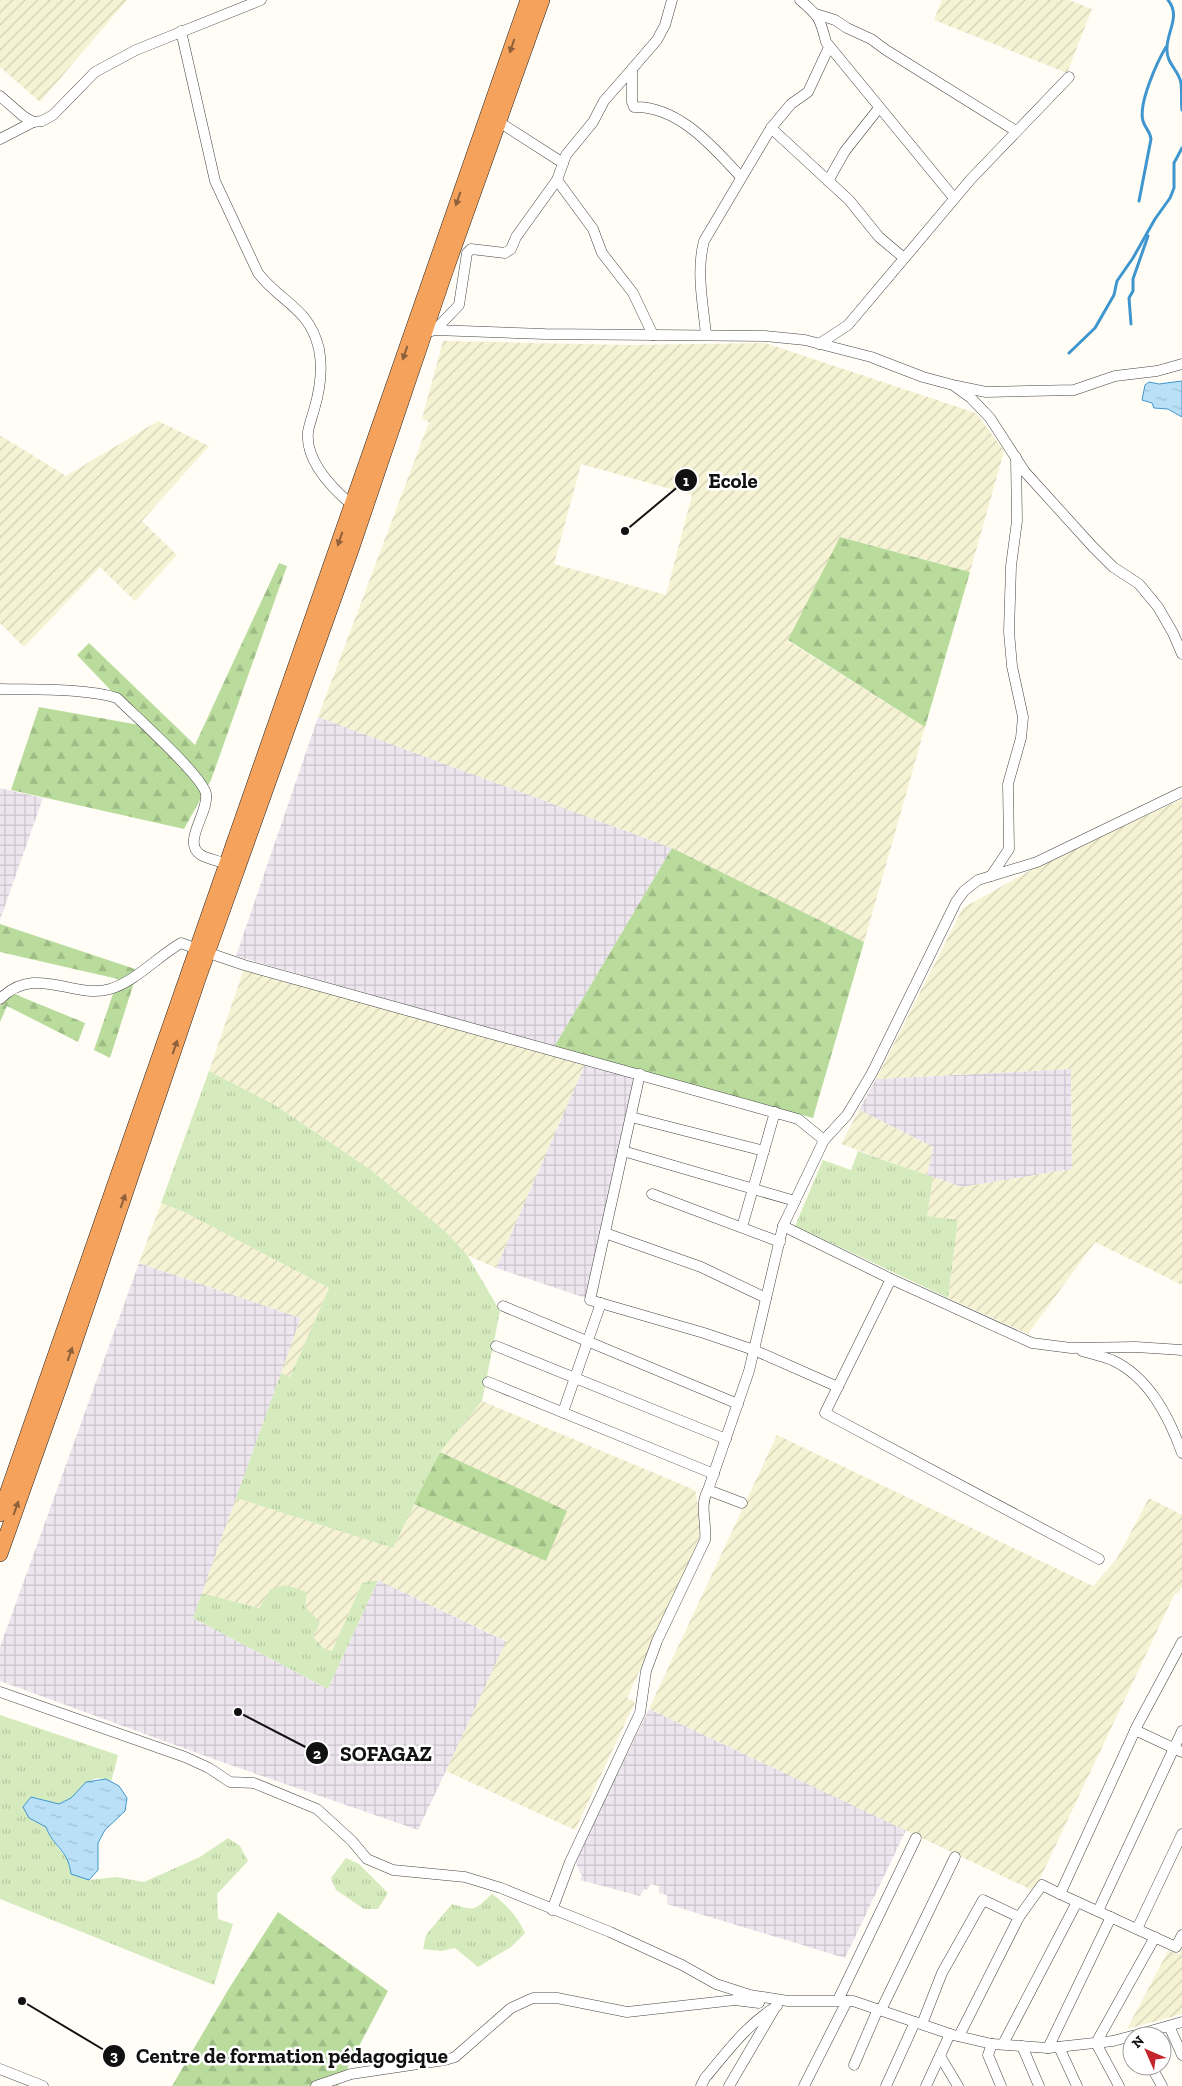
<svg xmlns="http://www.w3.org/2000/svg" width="1182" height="2086" viewBox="0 0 1182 2086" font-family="'Zilla Slab',serif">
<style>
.industrial{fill:url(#industrial-grid)}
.farmland{fill:url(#farmland-furrows);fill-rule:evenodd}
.grass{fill:url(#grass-tufts)}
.forest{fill:url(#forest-firs)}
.water{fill:url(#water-ripples);stroke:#3f96cf}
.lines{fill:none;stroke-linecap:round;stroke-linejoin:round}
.stream{stroke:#3f96cf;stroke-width:3}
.minor-casing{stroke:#444;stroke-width:11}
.highway-casing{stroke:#222;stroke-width:16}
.minor{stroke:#fff;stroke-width:10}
.highway{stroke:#f5a25d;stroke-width:15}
.oneway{fill:#8e613b}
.leader{fill:none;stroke:#111;stroke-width:2}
.callout-dot{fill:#111;stroke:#fff;stroke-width:2}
.mark-label{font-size:15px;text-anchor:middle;font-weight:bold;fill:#fff}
.callout-label{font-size:21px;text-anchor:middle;font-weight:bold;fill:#111;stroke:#fff;stroke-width:5;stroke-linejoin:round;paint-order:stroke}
</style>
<defs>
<pattern id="industrial-grid" width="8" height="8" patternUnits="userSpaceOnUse" patternTransform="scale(1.25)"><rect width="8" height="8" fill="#eee6ef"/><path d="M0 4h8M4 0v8" fill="none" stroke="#cbc4cc"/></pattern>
<pattern id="farmland-furrows" width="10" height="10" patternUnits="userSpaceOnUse" patternTransform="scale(1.25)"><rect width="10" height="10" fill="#f6f3d4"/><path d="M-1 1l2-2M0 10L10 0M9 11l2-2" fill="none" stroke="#d2cfb5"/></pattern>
<pattern id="grass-tufts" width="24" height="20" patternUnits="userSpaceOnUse" patternTransform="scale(1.25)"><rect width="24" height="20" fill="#d5ebbd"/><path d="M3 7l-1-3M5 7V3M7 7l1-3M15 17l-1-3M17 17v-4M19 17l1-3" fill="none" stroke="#b6c8a1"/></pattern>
<pattern id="forest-firs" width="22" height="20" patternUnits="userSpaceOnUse" patternTransform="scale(1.25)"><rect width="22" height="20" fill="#b9dc9c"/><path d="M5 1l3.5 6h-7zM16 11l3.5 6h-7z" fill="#9ebc85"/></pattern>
<pattern id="water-ripples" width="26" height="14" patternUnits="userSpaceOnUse" patternTransform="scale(1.25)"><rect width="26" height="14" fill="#b9e0f7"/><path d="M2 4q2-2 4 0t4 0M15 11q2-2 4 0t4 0" fill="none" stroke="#9ebfd3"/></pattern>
</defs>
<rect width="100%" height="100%" fill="#fffdf5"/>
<!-- industrial -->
<g class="industrial">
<path d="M318,717L672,848L554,1047L236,956Z"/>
<path d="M0,788L43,798L0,920Z"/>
<path d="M586,1062L636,1077L586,1298L496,1268Z"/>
<path d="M1071,1069L1072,1169L962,1187L927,1175L933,1147L859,1110L876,1079Z"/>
<path d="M139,1263L301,1318L193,1618L328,1689L378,1580L507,1642L418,1830L219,1761L0,1681V1647Z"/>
<path d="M649,1709L906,1830L845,1958L667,1904V1895L659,1893V1886L650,1884L648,1890L644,1889L640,1896L580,1880L582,1876L575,1861Z"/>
</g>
<!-- farmland -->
<g class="farmland">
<path d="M0,0H127L40,102L0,67Z"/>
<path d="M942,0H1069L1092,9L1067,73L934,20Z"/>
<path d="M443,341L629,345L765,343L976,413L1004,451L970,572L841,537L788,641L925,727L864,942L672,848L318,717L429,422L422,419ZM581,464L692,495L666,595L554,564Z"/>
<path d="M158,421L209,446L142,521L177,555L135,601L100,567L24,647L0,623V437L1,436L66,476Z"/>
<path d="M1182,799V1285L1095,1242L1028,1334L948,1298L958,1221L927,1216L933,1177L962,1187L1072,1169L1071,1069L876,1079L963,908L1040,865Z"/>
<path d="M244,969L585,1064L496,1268L467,1255L446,1232L371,1170L275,1105L209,1071Z"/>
<path d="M859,1110L933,1147L927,1175L841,1144Z"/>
<path d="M161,1203L186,1213L329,1288L290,1377L281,1373L301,1318L139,1263Z"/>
<path d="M482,1401L695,1490L702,1530L690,1562L627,1698L635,1702L575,1830L446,1771L506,1641L378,1580L362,1583L332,1651L324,1649L313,1637L305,1607L307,1592L259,1608L202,1593L236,1498L393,1548L414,1504L546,1561L566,1511L440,1452Z"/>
<path d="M777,1435L1093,1586L1116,1560L1149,1498L1182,1515V1587L1178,1594L1175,1593L1034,1891L649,1709Z"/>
<path d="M1182,1947V2014L1127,2029L1168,1951L1179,1954Z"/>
</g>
<!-- grass -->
<g class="grass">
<path d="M209,1071L275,1105L371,1170L446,1232L467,1255L500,1311L482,1401L440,1452L393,1548L236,1498L281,1373L290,1377L329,1288L186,1213L161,1203Z"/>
<path d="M858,1151L933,1177L927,1216L958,1220L948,1298L795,1226L823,1160L851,1170Z"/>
<path d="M378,1580L328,1689L193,1618L202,1593L259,1608L271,1589L285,1585L307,1592L305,1607L320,1622L313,1637L324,1649L332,1651L362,1583Z"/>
<path d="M0,1715L118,1755L111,1782C91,1770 83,1790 70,1799C67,1801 62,1802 59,1804L32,1798L29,1818L46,1827C53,1846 74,1866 89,1880L117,1877L144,1882L200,1857L228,1838L240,1846L248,1861L217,1894L218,1919L233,1924L214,1985L0,1899Z"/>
<path d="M346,1858L359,1864L388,1893L378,1909H364L336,1890L331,1878Z"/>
<path d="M492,1894C507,1905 517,1916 525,1933L511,1947L478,1967L455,1948L441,1951L423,1949L426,1935L452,1904C475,1911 474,1911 492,1894Z"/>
</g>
<!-- forest -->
<g class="forest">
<path d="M840,537L970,572L925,727L788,640Z"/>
<path d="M279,563L287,566L211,780L184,829L11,790L39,707L145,726L77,655L89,643L195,745Z"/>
<path d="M672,848L864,942L813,1118L554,1047Z"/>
<path d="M0,924L138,970L110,1058L94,1050L118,979L0,952Z"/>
<path d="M12,993L85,1023L78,1042L7,1006L0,1022V1006Z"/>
<path d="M440,1452L567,1511L546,1561L414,1504Z"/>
<path d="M278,1912L388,1991L338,2086H172L228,1990Z"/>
</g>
<!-- water -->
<g class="water">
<path d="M1182,381V417L1168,409L1154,408L1152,403L1142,400L1145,385L1149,382L1159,384Z"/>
<path d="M106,1779L119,1786L127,1798L125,1811L105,1830L98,1843V1870L89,1880L71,1874C68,1849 53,1847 46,1827L29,1818L23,1807L31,1797L59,1804L71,1798L86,1782Z"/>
</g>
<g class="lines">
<!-- stream -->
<g class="stream">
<path d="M1168,0C1181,16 1167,31 1167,48C1166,64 1179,70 1181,83C1182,92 1181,101 1182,110"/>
<path d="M1139,201L1151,139C1150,131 1145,128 1143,121C1138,104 1157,62 1166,47"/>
<path d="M1131,324L1129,298L1133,291V279L1148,236"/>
<path d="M1069,353L1095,328L1114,295L1117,281L1133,258L1155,219L1170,198L1174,188V163L1182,148"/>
</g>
<!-- minor casing -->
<g class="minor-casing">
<g id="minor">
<path d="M672,0L665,25L657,40L632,69V102L634,107C679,106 713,147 741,177"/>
<path d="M800,0C819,16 820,18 826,42L954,198"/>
<path d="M816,14L835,20L847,28L871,39L886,50L1016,131"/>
<path d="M181,31L215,181L258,273C281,303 309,307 319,349C323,370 320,390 314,410C312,417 309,425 308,432C305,461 332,488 352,505"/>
<path d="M0,96L23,116L33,122L42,121L53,115L95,72L136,50L261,0"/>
<path d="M499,122L563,163"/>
<path d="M771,128L849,200L879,237L904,258"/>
<path d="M0,139L33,122"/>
<path d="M557,180L593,229L602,253L633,293L653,335"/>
<path d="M828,181L845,151L879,108"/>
<path d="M435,330L459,305L467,253L471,249L505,253L511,249L516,237L557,180L566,155L593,122L604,101L632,69"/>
<path d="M425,333L435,330L545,334L765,336L805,340L871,357L923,377L953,385L971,398L990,418L1025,472L1093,547L1113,567L1139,584L1158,607L1173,633L1182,654"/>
<path d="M706,335C703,303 696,272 704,241L771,128L791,104L808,92L829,47"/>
<path d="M819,344L848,325L971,179L1069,77"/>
<path d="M957,386L986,392L1074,390L1115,376L1157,371L1182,364"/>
<path d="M0,689C35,690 84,688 117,698C133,714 203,776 206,794C209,813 181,843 201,855C208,859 219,861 227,864"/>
<path d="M991,876L1009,849L1008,784L1021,738L1023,717L1012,666L1009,632L1011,566L1017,521L1016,457"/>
<path d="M209,953L244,965L798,1119L824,1140"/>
<path d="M0,999C36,963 73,1000 110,989C136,981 157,957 181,943L197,949"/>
<path d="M640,1074L590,1300L704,1333L754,1350L838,1387"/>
<path d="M631,1117L764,1151"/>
<path d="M623,1151L795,1201"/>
<path d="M652,1194L780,1242"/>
<path d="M783,1226L891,1279L825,1413L1099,1559"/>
<path d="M742,1227L775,1112"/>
<path d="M605,1233L701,1267L766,1298"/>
<path d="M891,1279L1032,1343L1071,1348L1136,1347L1182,1350"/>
<path d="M503,1306L738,1404"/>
<path d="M496,1346L726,1439"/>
<path d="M1082,1351C1092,1354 1102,1356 1112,1360C1149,1377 1169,1417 1182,1453"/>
<path d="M488,1382L714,1474"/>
<path d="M563,1412L601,1303"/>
<path d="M742,1503L708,1490L749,1371L783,1226L824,1140L847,1115L872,1073L956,902L964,891L978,880L1037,862L1182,792"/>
<path d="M1182,1642L1138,1724L1060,1894L1176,1947L1182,1935"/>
<path d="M0,1692L185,1757L209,1768L230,1782L254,1783L317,1809L352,1841L367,1859L393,1870L465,1877L501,1888L610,1932L682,1965L716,1984L750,1995L788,2001H853L953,2035L992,2044L1048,2048L1113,2041L1132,2036"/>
<path d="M1135,1730L1182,1752"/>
<path d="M552,1910L570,1862L640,1713L646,1671L657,1641L705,1540C707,1523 699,1505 708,1490"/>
<path d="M1098,1911L1182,1731"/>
<path d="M1137,1929L1182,1834"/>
<path d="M838,2000L916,1838"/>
<path d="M881,2010L955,1857"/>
<path d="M922,2024L942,1973L983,1900L1019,1917"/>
<path d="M1169,2026L1182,2055"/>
<path d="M959,2036L1019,1917L1042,1885L1060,1894"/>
<path d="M1133,2036L1182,2022"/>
<path d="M992,2044L988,2055L1001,2086"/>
<path d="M1003,2044L1077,1902"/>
<path d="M1022,2046L1039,2086"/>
<path d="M1059,2047L1077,2086"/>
<path d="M1048,2048L1111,1917"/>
<path d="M940,2056L958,2086"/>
<path d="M854,2065L878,2009"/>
<path d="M1151,2066L1162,2086"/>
<path d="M0,2069L43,2086"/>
<path d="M316,2086L351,2074L445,2060L455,2057L511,2008L533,1998H557L627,2012L735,2000L759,2003"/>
<path d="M701,2086L705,2078C727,2052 747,2024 777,2006"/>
<path d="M729,2086L776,2006"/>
<path d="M804,2086L847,2001"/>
<path d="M886,2086L915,2022"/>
<path d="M926,2086L950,2034"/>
<path d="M1119,2086L1096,2043L1155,1937"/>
</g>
</g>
<!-- highway casing -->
<g class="highway-casing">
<g id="highway">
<path d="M0,1514L528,0"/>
<path d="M0,1554L61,1382L198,979L351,550L444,275L542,0"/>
</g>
</g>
<!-- minor -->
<use href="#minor" class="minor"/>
<!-- highway -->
<use href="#highway" class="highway"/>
</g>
<!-- one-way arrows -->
<defs><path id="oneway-solid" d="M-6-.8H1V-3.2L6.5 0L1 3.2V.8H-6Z" transform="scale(1.25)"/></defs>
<g class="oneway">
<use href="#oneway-solid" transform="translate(512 46) rotate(109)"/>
<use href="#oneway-solid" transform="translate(458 199) rotate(109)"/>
<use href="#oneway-solid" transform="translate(405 353) rotate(109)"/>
<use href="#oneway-solid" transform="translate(340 539) rotate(109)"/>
<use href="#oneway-solid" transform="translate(175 1047) rotate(-71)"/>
<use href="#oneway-solid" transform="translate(123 1201) rotate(-71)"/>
<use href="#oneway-solid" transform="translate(70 1354) rotate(-71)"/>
<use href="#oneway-solid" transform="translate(16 1508) rotate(-70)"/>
</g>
<!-- callouts -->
<path class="leader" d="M625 531L686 480M238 1712L317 1753M22 2001L114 2056"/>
<g class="callout-dot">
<circle cx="625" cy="531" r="5"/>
<circle cx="238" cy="1712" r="5"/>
<circle cx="22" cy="2001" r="5"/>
<circle cx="686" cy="480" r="12"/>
<circle cx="317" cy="1753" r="12"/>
<circle cx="114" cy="2056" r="12"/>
</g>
<g class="mark-label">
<text x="686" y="486">1</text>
<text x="317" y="1759">2</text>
<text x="114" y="2061">3</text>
</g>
<g class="callout-label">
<text x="733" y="488">Ecole</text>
<text x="386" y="1761">SOFAGAZ</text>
<text x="292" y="2063">Centre de formation pédagogique</text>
</g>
<!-- north arrow -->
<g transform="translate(1147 2051) rotate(315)"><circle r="24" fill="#ffffff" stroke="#a0a0a0"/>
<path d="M0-4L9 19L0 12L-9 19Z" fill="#c4262e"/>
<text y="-8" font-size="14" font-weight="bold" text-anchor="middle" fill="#111111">N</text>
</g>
</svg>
